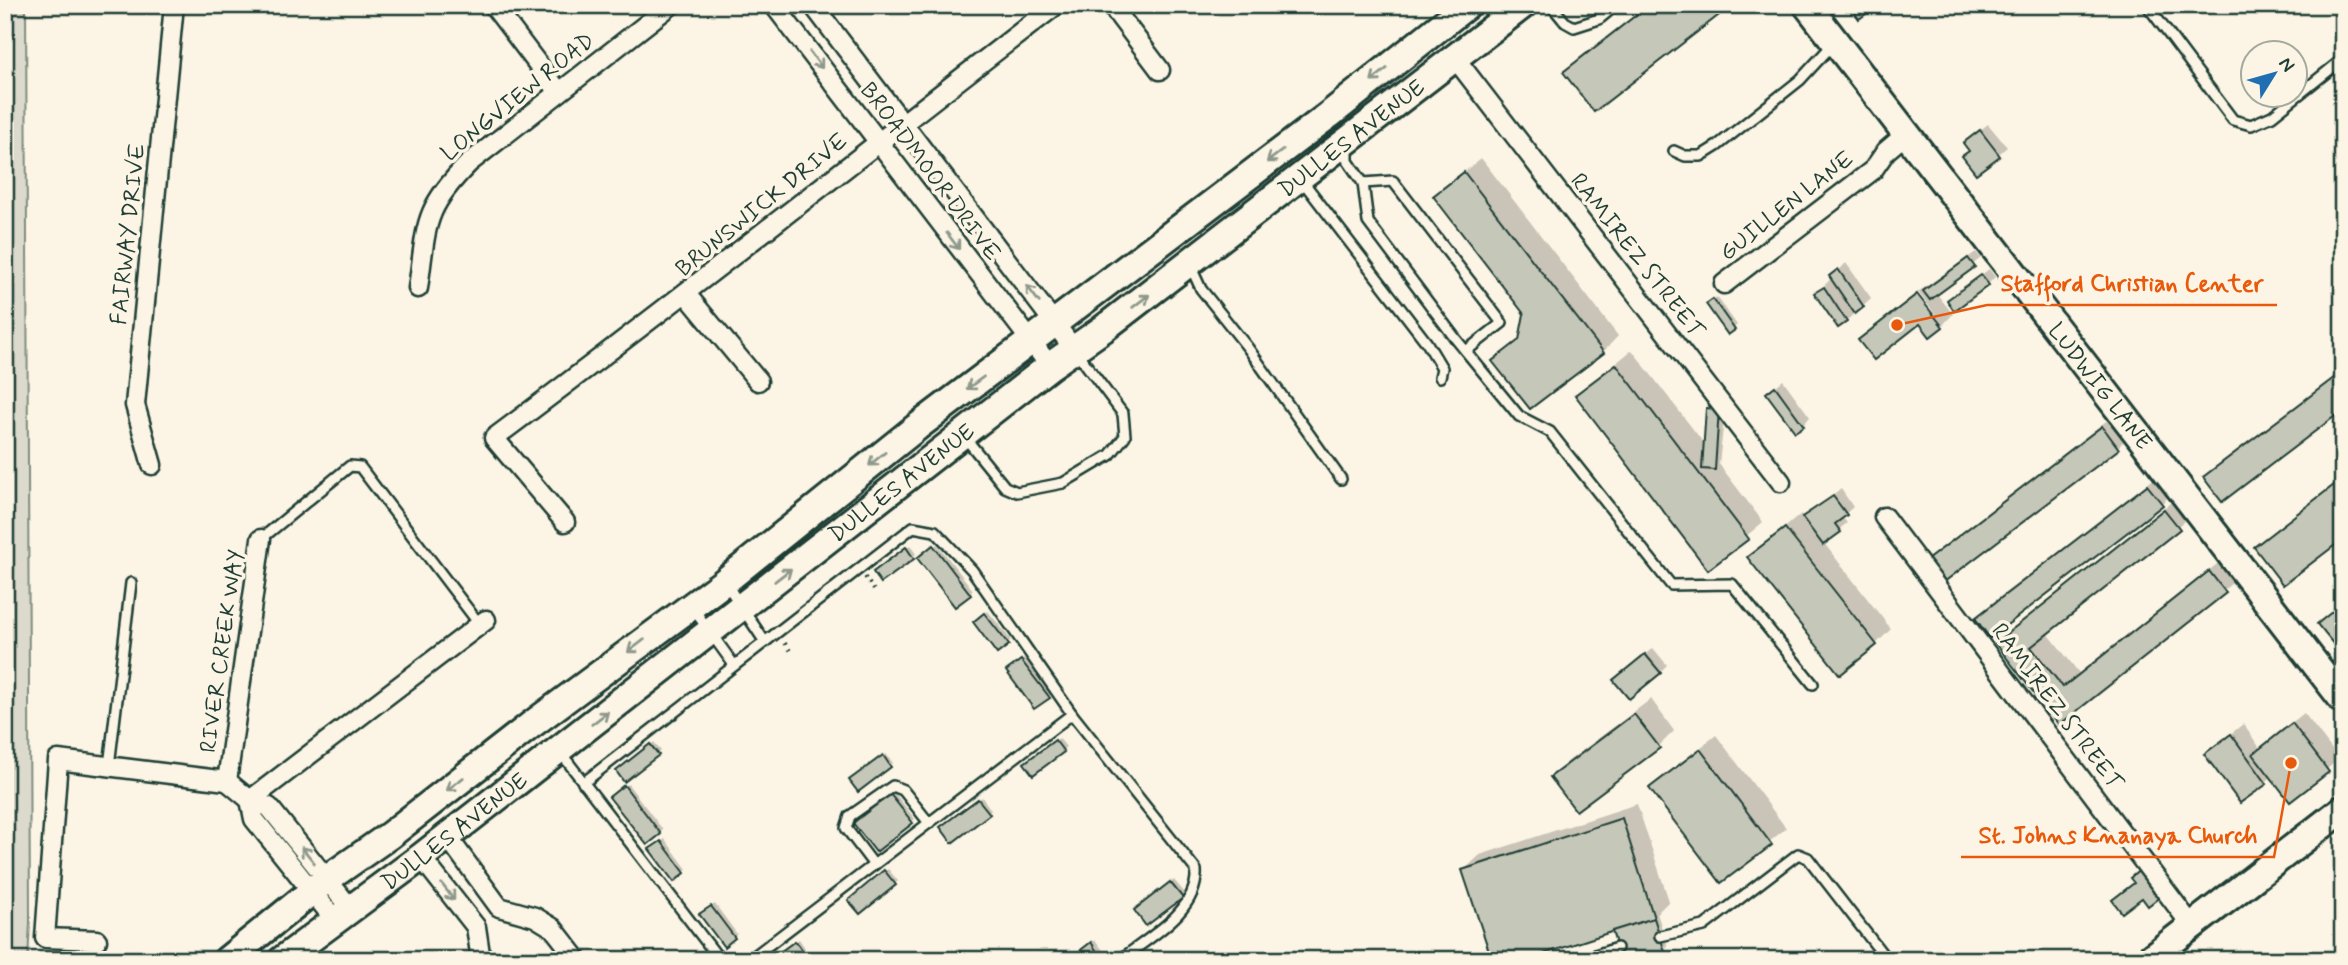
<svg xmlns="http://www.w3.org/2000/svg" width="2348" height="965" viewBox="0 0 2348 965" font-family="Mynerve,sans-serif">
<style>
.green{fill:#dcdacc;stroke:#7e8c80;stroke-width:2}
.shadow{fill:#0003}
.building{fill:#c5c7b9;stroke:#1f3d34;stroke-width:2}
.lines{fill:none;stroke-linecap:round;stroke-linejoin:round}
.lane-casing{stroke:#1f3d34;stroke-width:14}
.street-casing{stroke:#1f3d34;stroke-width:23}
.secondary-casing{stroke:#1f3d34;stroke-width:32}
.path{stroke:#1f3d34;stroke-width:3.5;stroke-dasharray:2 5;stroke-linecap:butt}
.lane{stroke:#fcf5e5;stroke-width:9}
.street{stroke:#fcf5e5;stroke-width:18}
.secondary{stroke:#fcf5e5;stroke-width:26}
.oneway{stroke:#8e998c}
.labels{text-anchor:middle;stroke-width:7;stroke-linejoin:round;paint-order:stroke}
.street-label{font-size:23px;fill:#1f3d34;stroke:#fcf5e5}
.leader{fill:none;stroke:#e8590c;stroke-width:2.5}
.callout-dot{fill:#e8590c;stroke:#fcf5e5;stroke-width:2.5}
.callout-label{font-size:24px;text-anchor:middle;font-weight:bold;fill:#e8590c;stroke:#fcf5e5;stroke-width:7;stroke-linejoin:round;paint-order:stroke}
</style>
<rect width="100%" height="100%" fill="#fcf5e5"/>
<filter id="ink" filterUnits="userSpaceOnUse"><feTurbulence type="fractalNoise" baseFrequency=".0143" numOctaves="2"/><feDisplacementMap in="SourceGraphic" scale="14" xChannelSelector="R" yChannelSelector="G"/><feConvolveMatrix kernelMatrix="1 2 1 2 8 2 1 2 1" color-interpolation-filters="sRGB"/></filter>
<g filter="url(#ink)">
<!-- green -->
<path class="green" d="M5,5H26L30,922L28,960H5Z"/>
<!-- shadow -->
<g class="shadow">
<path d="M1647,5H1729L1565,72L1580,57Z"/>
<path d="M1988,124L2007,147L1977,172L1973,136Z"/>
<path d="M1481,158L1618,336L1603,352L1495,361L1521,337L1526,313L1435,196Z"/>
<path d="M1976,252L1981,258L1936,293L1953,314L1942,326L1920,321L1861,340L1915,294L1930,314H1935L1918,292Z"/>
<path d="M1846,263L1871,298L1846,321L1817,293Z"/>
<path d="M1989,269L1995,277L1988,284L1949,300Z"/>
<path d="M1717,297L1737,325L1729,332L1711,301Z"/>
<path d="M1632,350L1706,446L1708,409L1715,401L1726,402L1719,464L1763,522L1708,568L1577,395Z"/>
<path d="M2343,370V408L2206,477L2221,462Z"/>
<path d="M1783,380L1810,417L1803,425L1768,393Z"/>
<path d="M2118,412L2133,432L2118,447L1929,560L1945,545Z"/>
<path d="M2164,471L2177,488L2162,503L1977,618L1992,603Z"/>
<path d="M2343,477V536L2256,547L2272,532Z"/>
<path d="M1841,489L1853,507L1842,517L1847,523L1823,542L1891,629L1876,644L1749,558L1801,514L1804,518Z"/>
<path d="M2180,495L2194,513L2047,632L2079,673L2226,557L2241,576L2059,722L1997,643Z"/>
<path d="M937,544L973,590L970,593L923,555Z"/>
<path d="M910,545L916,554L882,581L878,569Z"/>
<path d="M988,611L1011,640L1007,643L978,619Z"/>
<path d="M1653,648L1667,665L1660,672L1623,673Z"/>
<path d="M1025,658L1051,694L1048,697L1012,668Z"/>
<path d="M1651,699L1674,731L1659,746L1576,809L1552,777L1567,762Z"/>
<path d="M2304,713L2339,759L2290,800L2272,776L2265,783L2206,754L2243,724L2260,748Z"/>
<path d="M1716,735L1786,828L1722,881L1651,788Z"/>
<path d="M1059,738L1066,747L1034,773L1030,760Z"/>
<path d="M654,742L661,751L658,754L621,768Z"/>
<path d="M886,754L893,763L890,766L854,777Z"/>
<path d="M628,784L663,830L647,843L615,794Z"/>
<path d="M894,792L915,819L877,850L859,820Z"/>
<path d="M982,797L991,810L988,813L946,824Z"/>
<path d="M1637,804L1669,901L1657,913L1668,947L1664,950L1634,960L1613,929L1464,870L1480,855Z"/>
<path d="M665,839L687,869L684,872L655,846Z"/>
<path d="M888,869L898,881L895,884L853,897Z"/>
<path d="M1174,880L1185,893L1182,897L1139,907Z"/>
<path d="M715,904L737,934L734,937L705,911Z"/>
<path d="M799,939L805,948L802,951L771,960Z"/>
<path d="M1095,940L1106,954L1102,957L1070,960Z"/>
<path d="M378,954L382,960H370Z"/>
</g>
<!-- building -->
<g class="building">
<path d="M1649,5H1732L1594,112L1563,72Z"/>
<path d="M1849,5H1878L1859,19Z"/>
<path d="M1980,130L2000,156L1976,174L1962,156L1969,151L1963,143Z"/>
<path d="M1464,172L1604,353L1530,409L1492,361L1519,340L1524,314L1433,196Z"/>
<path d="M1968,258L1975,267L1930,300L1923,291Z"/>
<path d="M1838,269L1864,307L1855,314L1829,276Z"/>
<path d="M1981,275L1989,285L1954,311L1947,300Z"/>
<path d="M1824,287L1847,322L1838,328L1814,293Z"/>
<path d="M1917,294L1943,327L1930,337L1920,324L1874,360L1858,340Z"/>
<path d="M1713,299L1735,330L1728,335L1706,304Z"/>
<path d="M1616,364L1749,539L1708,570L1575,395Z"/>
<path d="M2343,371V410L2222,502L2203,477Z"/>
<path d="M1775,386L1804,426L1795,432L1766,393Z"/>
<path d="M1706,408L1719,409L1715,470L1702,469Z"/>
<path d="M2102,426L2119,449L1944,582L1927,560Z"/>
<path d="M2343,478V539L2283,585L2254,547Z"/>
<path d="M2147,485L2163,505L1990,638L1975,618Z"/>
<path d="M1833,496L1847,515L1835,524L1841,532L1823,545L1802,517Z"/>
<path d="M2164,509L2180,529L2031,647L2063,687L2209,571L2226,593L2059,725L1995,643Z"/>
<path d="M1785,528L1877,645L1840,675L1747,557Z"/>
<path d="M933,545L971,595L955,607L917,558Z"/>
<path d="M906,547L914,559L881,583L873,572Z"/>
<path d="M2343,603V640L2335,646L2317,624Z"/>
<path d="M984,613L1009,645L997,654L973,622Z"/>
<path d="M1645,654L1661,673L1629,699L1613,680Z"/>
<path d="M1021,660L1050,698L1034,709L1006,671Z"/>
<path d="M1634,714L1660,748L1576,811L1550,777Z"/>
<path d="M2292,723L2329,772L2290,802L2253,754Z"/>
<path d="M2231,734L2267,784L2240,803L2204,754Z"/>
<path d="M1055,740L1064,752L1033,775L1024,763Z"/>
<path d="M650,744L659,755L624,782L616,771Z"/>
<path d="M1700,749L1772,845L1721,883L1649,788Z"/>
<path d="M883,755L891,767L858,792L849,780Z"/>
<path d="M624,785L661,834L647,845L609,797Z"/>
<path d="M890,794L913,823L876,852L853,823Z"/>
<path d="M978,799L990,814L952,843L940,827Z"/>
<path d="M1622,818L1654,918L1525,960H1492L1462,870Z"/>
<path d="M661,841L685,873L674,882L649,849Z"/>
<path d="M884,870L896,885L860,914L848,900Z"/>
<path d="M2140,870L2161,896L2148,906L2142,898L2122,913L2112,900L2134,883L2130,878Z"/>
<path d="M1170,882L1183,898L1146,926L1134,910Z"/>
<path d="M711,906L735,938L724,947L699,914Z"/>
<path d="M1654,918L1665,952L1640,960H1621L1612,931Z"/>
<path d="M795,941L803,952L793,960H769Z"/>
<path d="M1091,942L1102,960H1068Z"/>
</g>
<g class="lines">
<!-- lane casing -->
<g class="lane-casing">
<g id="lane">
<path d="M1551,5L1565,22L1574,27L1599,19L1616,5"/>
<path d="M2147,5L2233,120L2251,125L2272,116L2343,59"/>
<path d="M1348,146V161L1363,183L1368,222L1455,338L1519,416L1550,432L1671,585L1732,584L1813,684"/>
<path d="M1674,151L1685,156H1701L1717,146L1800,80L1834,43"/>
<path d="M1301,179L1427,343L1442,368L1440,377"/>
<path d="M1363,183L1393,181L1502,323L1466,351"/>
<path d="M1190,265L1201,289L1248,348L1341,479"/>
<path d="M963,435L1005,487L1017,492L1063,483L1110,455L1125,436L1123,414L1075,350"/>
<path d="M261,539L350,466L360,467L480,625"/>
<path d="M727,585L765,642"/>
<path d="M692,607L734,665"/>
<path d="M561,753L720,960"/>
<path d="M109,766L131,583"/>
<path d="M583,783L913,527L935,531L972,570L1072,714L1196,870C1199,911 1149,937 1120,960"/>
<path d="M874,865L846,828L850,816L893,786L903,790L929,823"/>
<path d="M1660,936L1704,926L1798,854L1808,858L1887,960"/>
<path d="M1589,957L1617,948"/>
<path d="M749,960L1072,714"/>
</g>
</g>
<!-- street casing -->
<g class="street-casing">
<g id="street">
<path d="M493,5L559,92"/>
<path d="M774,5L1050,366"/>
<path d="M813,5L1074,349"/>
<path d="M1111,5L1160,70"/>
<path d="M1455,58L1781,482"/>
<path d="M1724,284L1873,170L1886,151L1906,134"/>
<path d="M418,288C427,226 422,210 469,163L671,5"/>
<path d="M687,295L758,381"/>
<path d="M152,465L135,405L174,5"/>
<path d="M1884,517L2192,926"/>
<path d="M565,522L494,438C684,297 868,149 1056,5"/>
<path d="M227,781L261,539"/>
<path d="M227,781L250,800L269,807L350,908"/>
<path d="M250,800L486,620"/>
<path d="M250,800L254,819L335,920"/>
<path d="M447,836L499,907L535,917L553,928L578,960"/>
<path d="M421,857L476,927L481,960"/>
<path d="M97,940L45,938L58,760L227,781"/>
</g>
</g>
<!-- secondary casing -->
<g class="secondary-casing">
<g id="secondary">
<path id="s1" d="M1807,5L2343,700"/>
<path d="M227,960L327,879L390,835L531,725L724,582L917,427L1329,115L1467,5"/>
<path id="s2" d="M282,960L421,857L1050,366L1103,329L1523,5"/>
<path d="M2148,960L2343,809"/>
</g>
</g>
<!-- path -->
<g class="path">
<path d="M5,31L17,5"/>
<path d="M865,577L874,590"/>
<path d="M785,643L792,653"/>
<path d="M5,650V677"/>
</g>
<!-- lane -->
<use href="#lane" class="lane"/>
<!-- street -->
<use href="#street" class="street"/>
<!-- secondary -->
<use href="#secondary" class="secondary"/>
</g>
<!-- one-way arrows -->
<defs><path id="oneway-shaft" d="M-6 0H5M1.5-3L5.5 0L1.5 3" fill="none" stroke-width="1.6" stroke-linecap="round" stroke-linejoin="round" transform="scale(1.75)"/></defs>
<g class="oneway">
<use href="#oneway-shaft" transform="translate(816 60) rotate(53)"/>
<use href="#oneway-shaft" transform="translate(1379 75) rotate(141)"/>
<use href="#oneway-shaft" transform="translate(1275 156) rotate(143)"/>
<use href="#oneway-shaft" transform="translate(953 241) rotate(53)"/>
<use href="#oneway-shaft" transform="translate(1033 294) rotate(-127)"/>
<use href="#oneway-shaft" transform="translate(1141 301) rotate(-37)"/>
<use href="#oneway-shaft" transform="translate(975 383) rotate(144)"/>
<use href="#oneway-shaft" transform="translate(877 459) rotate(141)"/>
<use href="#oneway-shaft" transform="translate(783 575) rotate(-38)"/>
<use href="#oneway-shaft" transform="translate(636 646) rotate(143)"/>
<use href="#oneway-shaft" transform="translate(600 718) rotate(-38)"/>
<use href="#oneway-shaft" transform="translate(455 784) rotate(142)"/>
<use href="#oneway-shaft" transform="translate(308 855) rotate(-129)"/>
<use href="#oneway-shaft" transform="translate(448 892) rotate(52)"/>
</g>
</g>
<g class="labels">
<!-- street labels -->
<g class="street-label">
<text transform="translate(517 96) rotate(-39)" y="8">LONGVIEW ROAD</text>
<text dy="8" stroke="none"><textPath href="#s2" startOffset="1349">DULLES AVENUE</textPath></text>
<text transform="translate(931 171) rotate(53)" y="8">BROADMOOR DRIVE</text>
<text transform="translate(761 204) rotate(-39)" y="8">BRUNSWICK DRIVE</text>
<text transform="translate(1786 205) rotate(-38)" y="8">GUILLEN LANE</text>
<text transform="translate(127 234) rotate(-84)" y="8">FAIRWAY DRIVE</text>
<text transform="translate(1638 255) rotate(52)" y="8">RAMIREZ STREET</text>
<text dy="8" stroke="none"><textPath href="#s1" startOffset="481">LUDWIG LANE</textPath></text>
<text dy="8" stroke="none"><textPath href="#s2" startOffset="782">DULLES AVENUE</textPath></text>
<text transform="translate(221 651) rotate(-82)" y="8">RIVER CREEK WAY</text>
<text transform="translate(2058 706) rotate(53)" y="8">RAMIREZ STREET</text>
<text dy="8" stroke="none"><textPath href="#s2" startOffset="215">DULLES AVENUE</textPath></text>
</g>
</g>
<!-- callouts -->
<path class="leader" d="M1897 325L1987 305H2277M2291 763L2274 857H1961"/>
<g class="callout-dot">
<circle cx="1897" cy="325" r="7"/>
<circle cx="2291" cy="763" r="7"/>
</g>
<g class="callout-label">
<text x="2132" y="291">Stafford Christian Center</text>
<text x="2118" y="843">St. Johns Knanaya Church</text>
</g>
<!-- margin -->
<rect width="2348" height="965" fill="none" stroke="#fcf5e5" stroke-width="28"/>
<rect x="14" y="14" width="2320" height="937" fill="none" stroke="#1f3d34" stroke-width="2.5" filter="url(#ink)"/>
<!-- north arrow -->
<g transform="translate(2274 74) rotate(53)"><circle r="33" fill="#fcf5e5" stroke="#a4ab9e" stroke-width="2"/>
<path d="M0-5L12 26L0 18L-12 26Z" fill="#1f6fb2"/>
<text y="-10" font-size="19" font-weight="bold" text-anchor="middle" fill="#1f3d34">N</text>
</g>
</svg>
